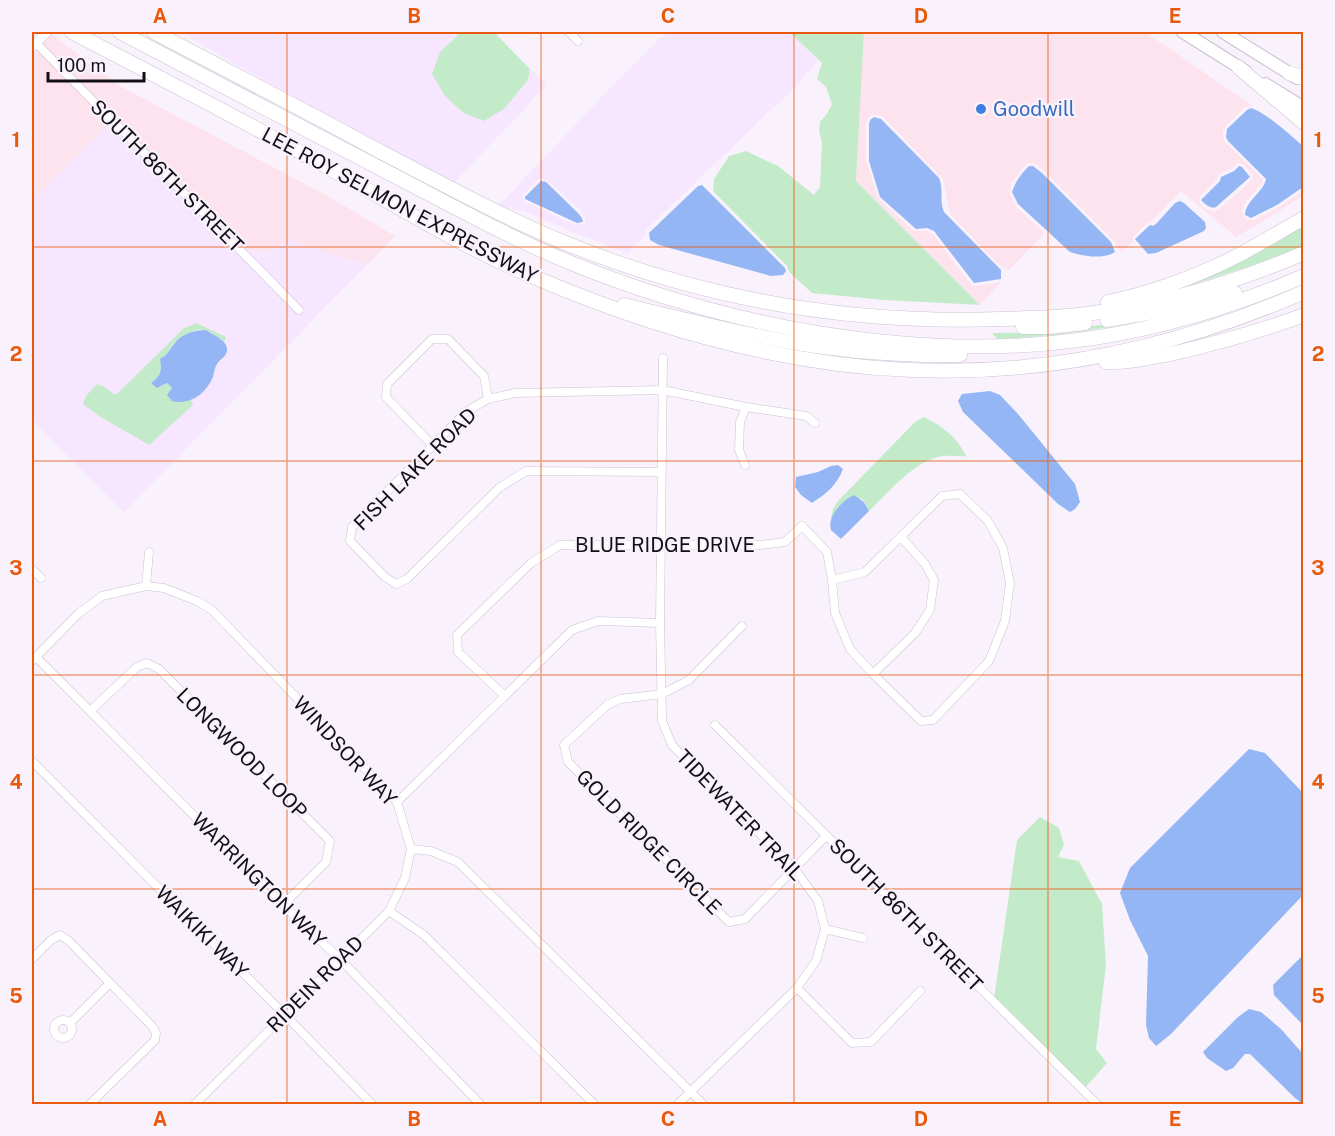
<svg xmlns="http://www.w3.org/2000/svg" width="1335" height="1136" viewBox="0 0 1335 1136" font-family="'Public Sans',sans-serif">
<style>
.commercial{fill:#fce3ed;fill-rule:evenodd}
.built{fill:#f6e6ff;fill-rule:evenodd}
.green{fill:#c4ebc9}
.water{fill:#95b6f5}
.lines{fill:none;stroke-linecap:round;stroke-linejoin:round}
.minor-casing{stroke:#ccc1d2;stroke-width:9}
.tertiary-casing{stroke:#ccc1d2;stroke-width:10}
.primary-casing{stroke:#ccc1d2;stroke-width:14}
.motorway-casing{stroke:#ccc1d2;stroke-width:15}
.minor{stroke:#fff;stroke-width:8}
.tertiary{stroke:#fff;stroke-width:9}
.primary{stroke:#fff;stroke-width:12}
.motorway{stroke:#fff;stroke-width:14}
.grid{fill:none;stroke:#e8590c;stroke-width:1.5;stroke-opacity:0.55}
.shop-dot{fill:#3f7fe0;stroke:#f9f2fd;stroke-width:2}
.labels{text-anchor:middle;stroke-width:4.5;stroke-linejoin:round;paint-order:stroke}
.shop-label{font-size:20px;fill:#366cbe;stroke:#f9f2fd;text-anchor:start}
.street-label{font-size:20px;fill:#131015;stroke:#f9f2fd}
.neatline{fill:none;stroke:#e8590c;stroke-width:2}
.grid-label{font-size:20px;text-anchor:middle;font-weight:bold;fill:#e8590c}
</style>
<rect width="100%" height="100%" fill="#f9f2fd"/>
<!-- commercial -->
<g class="commercial">
<path d="M864,32H1145L1253,106L1245,107L1225,127L1223,132V138L1226,143L1263,179V182L1245,203L1242,210L1243,217L1248,220H1255L1279,207L1303,191L1304,195L1260,223L1236,237L1181,191L1151,222L1147,223L1133,237V241L1121,252L1113,240L1044,171L1034,163H1028L1019,172L1011,185L1010,193L1016,207L1045,233L1009,270L998,264L950,214L943,179L883,117L877,115H872L868,118L866,123V160L878,198L914,231H927L933,234L972,286H975L1001,282L980,305L856,181ZM1238,163L1244,165L1253,175V178L1247,185L1218,210L1213,211L1206,209L1200,204L1199,197L1217,179L1219,174L1232,168Z"/>
<path d="M50,33L118,85L326,195L395,236L368,264L330,254L290,240L267,252L245,250L40,43Z"/>
<path d="M36,48L110,123L32,201V52Z"/>
</g>
<!-- built -->
<g class="built">
<path d="M182,32H459L457,36L440,52L438,60L445,96L462,113L484,121L504,109L528,80L530,69L526,64L547,85L453,184L303,102L212,51Z"/>
<path d="M667,32H789L818,60L799,83L646,230V234L627,253L568,230L524,211L495,206L504,200L616,82ZM540,178L547,180L580,210L585,218V224L576,225L523,201L522,196L536,181Z"/>
<path d="M110,123L300,314L304,310L245,250L267,252L290,240L330,254L368,264L124,512L32,420V201ZM198,323L219,333L225,340L224,343L227,350L223,359L217,364L192,400V405L149,445L99,416L103,386L114,395L117,394L184,328Z"/>
</g>
<!-- green -->
<g class="green">
<path d="M459,32H494L530,69L528,80L504,109L484,121L463,113L445,96L432,74L440,52L457,36Z"/>
<path d="M789,32H864L856,181L980,305L884,300L812,293L789,272L787,266L713,191L714,179L729,156L746,151L778,166L814,195L820,187L822,142L819,131L820,122L827,114L832,104L826,87L817,79L822,63Z"/>
<path d="M1303,222V246L1254,265L1178,289Z"/>
<path d="M1150,319C1099,330 1049,337 997,339L992,333L1043,332Z"/>
<path d="M197,323L226,337L224,343L222,340C217,338 211,331 205,330C194,328 180,336 173,344C168,351 169,353 161,359C161,370 161,376 151,383L162,386L167,383L172,388L168,395L191,400L193,405L149,445L99,416L83,404L86,396L97,384L103,386L114,394H117L184,328Z"/>
<path d="M924,417C941,425 958,438 966,456C958,457 950,455 942,456C914,461 889,492 869,511L864,501L860,498L831,518L833,509L838,501L915,422Z"/>
<path d="M1040,817L1059,828L1064,845L1058,857L1079,861L1102,904L1106,965L1096,1049L1107,1063L1085,1088L994,998L1017,840Z"/>
</g>
<!-- water -->
<g class="water">
<path d="M1251,108C1265,112 1292,136 1304,147L1303,187L1277,205L1251,218L1245,215C1246,200 1263,193 1266,179L1228,141L1226,137L1227,129L1247,110Z"/>
<path d="M874,117L881,119L939,178C944,189 939,201 944,212L1001,270V279L974,283L934,231L927,228L916,229L880,197L869,161V124L870,120Z"/>
<path d="M1029,166H1033L1042,173L1111,242L1115,252C1102,260 1083,256 1070,252L1018,204L1012,192C1015,182 1021,174 1029,166Z"/>
<path d="M1239,166L1242,167L1250,177L1216,207C1211,209 1206,205 1202,201L1201,200L1220,181L1221,177L1234,171Z"/>
<path d="M541,181L546,182L578,213L582,218L583,222L577,223L525,199V197Z"/>
<path d="M702,185L785,268L786,271L783,275L771,276L659,245L650,240L649,233L698,186Z"/>
<path d="M1180,201L1184,203L1205,222L1206,228L1204,231L1156,253L1148,254L1135,239L1150,225L1153,226L1157,223L1175,203Z"/>
<path d="M206,330C213,335 225,339 227,348C228,356 221,358 217,364C215,367 214,373 213,377C205,395 190,405 172,401L167,395L172,388L167,383L157,388L152,384L151,383C161,376 162,370 160,359C169,354 168,351 174,344C181,334 194,330 206,330Z"/>
<path d="M990,391L1000,395L1018,414L1075,484L1080,502L1075,509L1070,512L1058,504L963,412L958,401L962,394Z"/>
<path d="M838,465L843,469C837,485 826,494 812,503L801,495L795,487L796,477L818,472L831,466Z"/>
<path d="M854,495L864,502L869,511L841,539L831,530C830,527 830,524 831,520C833,511 846,498 854,495Z"/>
<path d="M1249,749L1265,753L1303,793V895L1171,1034L1156,1046L1149,1038L1146,1025L1148,956L1130,920L1120,893L1130,868Z"/>
<path d="M1303,955V1025L1274,995L1273,985Z"/>
<path d="M1249,1009L1261,1012L1281,1029L1303,1054V1104L1295,1098L1250,1054H1245L1233,1068L1226,1071L1207,1058L1203,1052L1238,1017Z"/>
</g>
<g class="lines">
<!-- minor casing -->
<g class="minor-casing">
<g id="minor">
<path d="M569,32L578,41"/>
<path d="M36,43L299,310"/>
<path d="M663,358L660,623L662,721L672,745L794,868L818,901L825,929L816,961L797,988L678,1104"/>
<path d="M433,446L386,397L387,384L432,339H448L484,376L488,399"/>
<path d="M745,465L739,450L740,422L746,407"/>
<path d="M661,472L526,471L499,488L407,579L396,584L385,577L350,541L352,527L467,411L488,399L515,393L662,390L746,407L806,416L815,423"/>
<path d="M32,569L41,578"/>
<path d="M146,586L149,552"/>
<path d="M742,626L689,680L662,694L620,699L607,705L564,745L568,762L729,922L745,919L826,836"/>
<path d="M36,657L283,905L340,959L480,1104"/>
<path d="M32,661L78,614L102,596L146,586L164,588L197,601L212,610L397,802L411,849L405,878L389,911L195,1104"/>
<path d="M873,674L915,633L930,610L934,580L925,564L901,537"/>
<path d="M505,696L458,652L457,635L531,563L560,545H760L785,542L802,526L827,552L832,580L835,613L850,649L873,674L921,721L933,720L989,661L1005,621L1010,583L1003,548L988,521L960,494L942,496L865,572L832,580"/>
<path d="M90,711L137,667L147,663L159,669L330,841L326,862L283,905"/>
<path d="M715,725L1097,1104"/>
<path d="M32,761L285,1015L372,1104"/>
<path d="M397,802L572,630L598,621L660,623"/>
<path d="M411,849L431,851L458,862L703,1104"/>
<path d="M389,911L424,935L594,1104"/>
<path d="M825,929L863,938"/>
<path d="M32,959L51,940L60,935L69,941L152,1026L156,1033L155,1040L90,1104"/>
<path d="M797,988L852,1043L871,1042L920,991"/>
<circle cx="63" cy="1029" r="9"/>
<path d="M70,1023L110,983"/>
</g>
</g>
<!-- tertiary casing -->
<g class="tertiary-casing">
<path id="tertiary" d="M32,47L47,32"/>
</g>
<!-- primary casing -->
<g class="primary-casing">
<g id="primary">
<path d="M1183,32L1245,71"/>
<path d="M1223,32L1297,78"/>
<path d="M1265,84L1304,108"/>
</g>
</g>
<!-- motorway casing -->
<g class="motorway-casing">
<g id="motorway">
<path d="M72,32C158,77 244,121 329,168C397,206 463,247 534,277C653,328 781,365 911,370C1046,376 1180,346 1304,292"/>
<path d="M120,32C210,79 299,126 389,173C449,204 508,237 571,263C725,326 913,362 1079,340C1156,330 1232,307 1304,276"/>
<path d="M154,32C230,72 306,111 381,152C441,183 500,216 563,242C701,299 850,324 1000,319C1028,318 1058,318 1086,314C1161,305 1234,283 1304,253"/>
<path d="M1238,67L1304,123"/>
<path d="M1289,73L1304,78"/>
<path d="M1108,302C1151,293 1195,277 1235,257C1258,245 1281,231 1304,218"/>
<path d="M624,305C670,316 717,328 763,337C828,350 894,356 960,355"/>
<path d="M1107,320L1171,309L1235,293"/>
<path d="M1023,327H1049L1085,323"/>
<path d="M1106,362C1129,363 1152,357 1175,353C1218,343 1261,331 1304,315"/>
</g>
</g>
<!-- minor -->
<use href="#minor" class="minor"/>
<!-- tertiary -->
<use href="#tertiary" class="tertiary"/>
<!-- primary -->
<use href="#primary" class="primary"/>
<!-- motorway -->
<use href="#motorway" class="motorway"/>
</g>
<!-- grid -->
<path class="grid" d="M287,32V1104M541,32V1104M794,32V1104M1048,32V1104M32,247H1304M32,461H1304M32,675H1304M32,889H1304"/>
<!-- markers -->
<circle class="shop-dot" cx="981" cy="109" r="6"/>
<g class="labels">
<!-- shop labels -->
<g class="shop-label">
<text x="993" y="116">Goodwill</text>
</g>
<!-- street labels -->
<g class="street-label">
<text transform="translate(167 176) rotate(45)" y="7">SOUTH 86TH STREET</text>
<text transform="translate(400 205) rotate(28)" y="7">LEE ROY SELMON EXPRESSWAY</text>
<text transform="translate(415 469) rotate(-45)" y="7">FISH LAKE ROAD</text>
<text x="665" y="552">BLUE RIDGE DRIVE</text>
<text transform="translate(345 751) rotate(47)" y="7">WINDSOR WAY</text>
<text transform="translate(242 753) rotate(45)" y="7">LONGWOOD LOOP</text>
<text transform="translate(740 815) rotate(46)" y="7">TIDEWATER TRAIL</text>
<text transform="translate(649 842) rotate(45)" y="7">GOLD RIDGE CIRCLE</text>
<text transform="translate(259 880) rotate(45)" y="7">WARRINGTON WAY</text>
<text transform="translate(906 915) rotate(45)" y="7">SOUTH 86TH STREET</text>
<text transform="translate(202 932) rotate(45)" y="7">WAIKIKI WAY</text>
<text transform="translate(315 984) rotate(-45)" y="7">RIDEIN ROAD</text>
</g>
</g>
<!-- border -->
<rect width="1335" height="1136" fill="none" stroke="#f9f2fd" stroke-width="66"/>
<!-- scale -->
<path d="M48 72v9h96v-9" fill="none" stroke="#131015" stroke-width="3"/>
<text x="57" y="72" font-size="18" fill="#131015" stroke="#f9f2fd" stroke-width="4.5" paint-order="stroke">100 m</text>
<rect x="33" y="33" width="1269" height="1070" class="neatline"/>
<g class="grid-label">
<text x="160" y="23">A</text>
<text x="414" y="23">B</text>
<text x="668" y="23">C</text>
<text x="921" y="23">D</text>
<text x="1175" y="23">E</text>
<text x="16" y="147">1</text>
<text x="1318" y="147">1</text>
<text x="16" y="361">2</text>
<text x="1318" y="361">2</text>
<text x="16" y="575">3</text>
<text x="1318" y="575">3</text>
<text x="16" y="789">4</text>
<text x="1318" y="789">4</text>
<text x="16" y="1003">5</text>
<text x="1318" y="1003">5</text>
<text x="160" y="1126">A</text>
<text x="414" y="1126">B</text>
<text x="668" y="1126">C</text>
<text x="921" y="1126">D</text>
<text x="1175" y="1126">E</text>
</g>
</svg>
